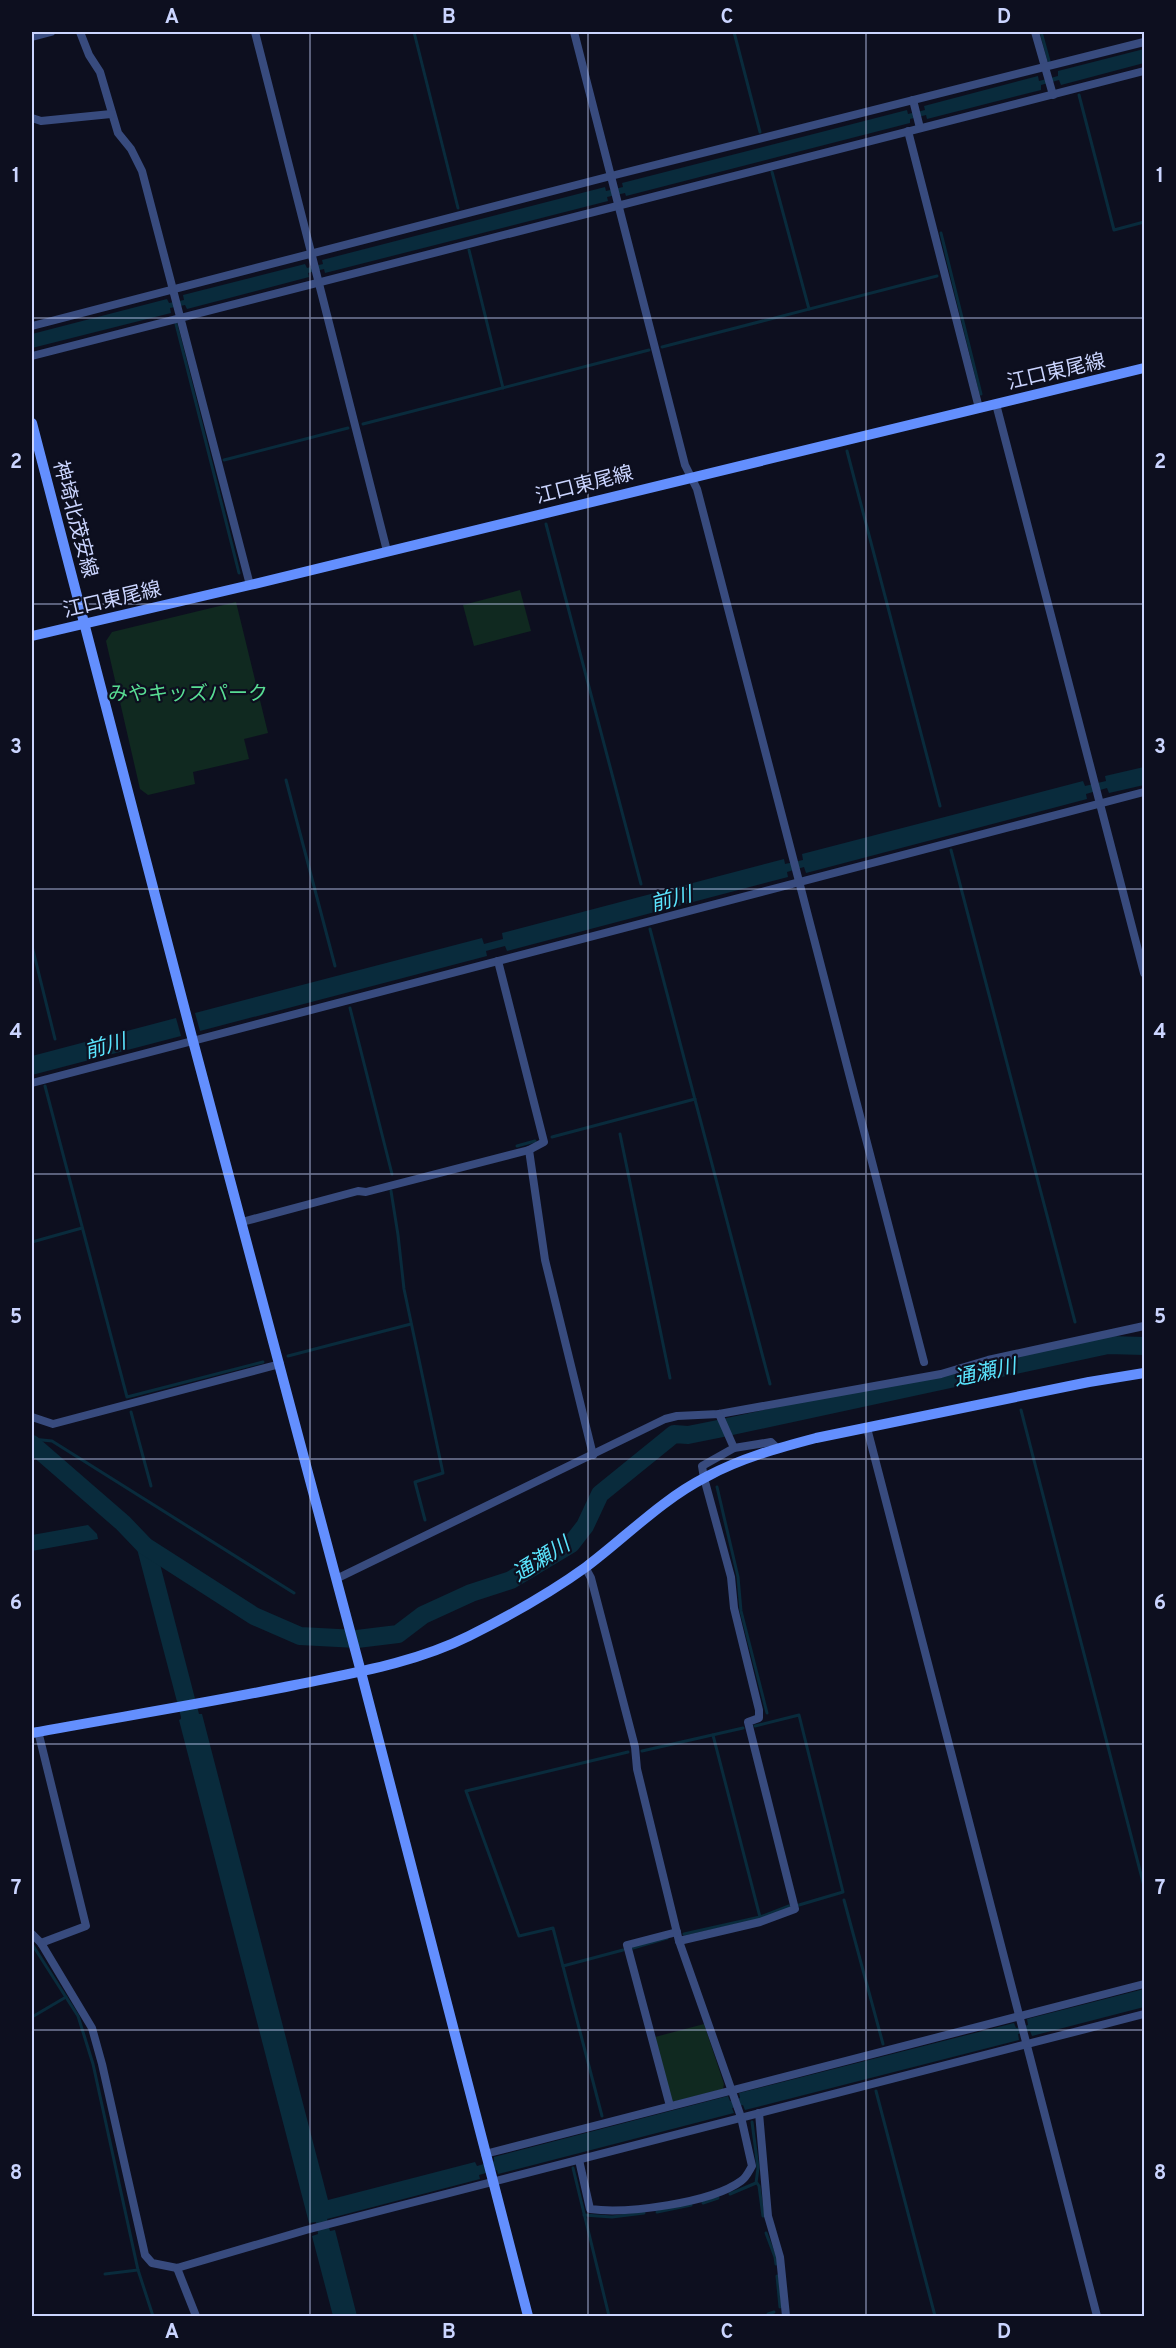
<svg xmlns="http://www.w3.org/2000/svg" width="1176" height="2348" viewBox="0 0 1176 2348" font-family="Overpass,'Noto Sans JP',sans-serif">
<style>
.green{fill:#102920}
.water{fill:#092b3c}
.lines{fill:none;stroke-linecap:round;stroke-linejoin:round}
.stream{stroke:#092b3c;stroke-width:3}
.river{stroke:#092b3c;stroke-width:18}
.street{stroke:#384b7e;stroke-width:8}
.secondary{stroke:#638ffe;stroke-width:10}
.grid{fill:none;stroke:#cbd5ff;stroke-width:1.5;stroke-opacity:0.55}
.labels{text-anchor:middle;stroke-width:4.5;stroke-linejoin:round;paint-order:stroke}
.street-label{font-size:20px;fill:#cbd5ff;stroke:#0d0f1f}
.park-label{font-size:20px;fill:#58dd93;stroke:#0d0f1f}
.water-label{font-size:21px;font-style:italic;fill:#5ae5fe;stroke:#0d0f1f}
.neatline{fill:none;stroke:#cbd5ff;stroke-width:2}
.grid-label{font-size:20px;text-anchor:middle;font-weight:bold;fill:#cbd5ff}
</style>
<rect width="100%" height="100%" fill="#0d0f1f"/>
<!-- green -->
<g class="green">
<path d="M520,590L531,631L474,646L463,605Z"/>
<path d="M236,602L268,733L244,739L249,759L193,772L195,784L148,795L140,789L106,641L112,632Z"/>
<path d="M704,2024L724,2084L723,2089L672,2102L655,2037Z"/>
</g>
<!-- water -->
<g class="water">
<path d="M1144,49V63L1061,85L1059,80L1041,85V90L927,119L926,115L910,119V123L626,196L625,193L607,197L608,201L325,273L324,269L308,273L309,277L187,309L185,305L170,308L171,313L32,348V334L167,299L169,303L184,300L183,295L305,264L307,268L323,264L322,260L605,187L606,191L623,187L622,183L907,110L908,114L925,110L924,106L1038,76L1039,81L1058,76V71Z"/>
<path d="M1144,767V785L1109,793L1107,788L1086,794L1087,799L806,873L804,867L787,872L788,877L507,951L505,946L486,951L487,956L200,1031L195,1013L482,938L484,944L503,939L502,933L784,859L785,864L803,860L802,854L1083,781L1085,786L1106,781L1105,776Z"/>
<path d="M176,1018L181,1036L32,1075V1056Z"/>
<path d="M88,1525L97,1534L98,1539L32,1551V1535Z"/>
<path d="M136,1545L160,1564L199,1714H202L328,2200L475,2162L477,2166L494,2161V2157L728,2096L730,2101L740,2098L739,2093L1014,2023L1016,2028L1028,2025L1027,2019L1144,1989V2007L1032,2036L1030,2031L1018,2034L1019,2040L745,2110L743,2105L732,2108L734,2113L498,2174L497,2170L479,2175L480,2179L327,2219L330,2231L335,2230L357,2316H333L312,2236L318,2234L316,2222L309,2223L179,1720L181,1719V1717Z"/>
</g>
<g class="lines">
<!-- stream -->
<g class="stream">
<path d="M414,32L458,208"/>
<path d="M734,32L760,132"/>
<path d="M1041,32L1049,61"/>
<path d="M1079,95L1114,230L1144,222"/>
<path d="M772,172L809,309"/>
<path d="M941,233L981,394"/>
<path d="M469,250L503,388"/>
<path d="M176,324L239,573"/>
<path d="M662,347L937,276"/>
<path d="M363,424L649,350"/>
<path d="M847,451L940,806"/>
<path d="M224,460L348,428"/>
<path d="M546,524L641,884"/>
<path d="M286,780L335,966"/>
<path d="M951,850L1075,1322"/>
<path d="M650,929L770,1384"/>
<path d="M32,946L55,1039"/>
<path d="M350,1008L392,1174"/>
<path d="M45,1086L127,1397L263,1362"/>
<path d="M620,1134L670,1378"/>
<path d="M552,1137L695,1099"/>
<path d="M517,1146L535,1141"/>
<path d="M391,1191L398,1235L404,1289L443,1473L415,1482L425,1520"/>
<path d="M32,1242L82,1228"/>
<path d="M288,1356L411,1324"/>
<path d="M1021,1410L1144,1886"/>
<path d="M131,1412L151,1486"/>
<path d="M32,1439L52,1441L294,1593"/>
<path d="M717,1487L738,1577L741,1611L767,1713"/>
<path d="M145,1546L148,1557"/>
<path d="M755,1726L799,1715L843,1892L799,1905"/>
<path d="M713,1735L760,1917"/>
<path d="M642,1751L743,1728"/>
<path d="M844,1900L883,2044"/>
<path d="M684,1934L760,1917L789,1906"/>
<path d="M32,1944L78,2016L93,2064L138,2270L153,2316"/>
<path d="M633,1948L667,1938"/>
<path d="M563,1966L623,1950"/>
<path d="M32,2017L66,1997"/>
<path d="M876,2091L935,2316"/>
<path d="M602,2116L553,1928L519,1936L466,1791L628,1752"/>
<path d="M573,2168L609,2316"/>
<path d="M757,2183L759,2186L763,2216"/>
<path d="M730,2194L756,2183L758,2168L752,2122"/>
<path d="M703,2203L718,2198"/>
<path d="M657,2212L691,2205"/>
<path d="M584,2215L612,2217L644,2213"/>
<path d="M766,2233L775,2257L776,2264"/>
<path d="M105,2274L138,2270"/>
<path d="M777,2276L780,2307"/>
<path d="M768,2314L774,2312"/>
<path d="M753,2316H755"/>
</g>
<!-- river -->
<path class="river" d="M32,1444L123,1523L145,1546L254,1616L300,1636L357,1639L398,1634L423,1615L471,1593L511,1580L571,1544L585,1526L600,1494L674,1434L688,1435L718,1429L1108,1345L1144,1346"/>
<!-- street -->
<g class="street">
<path d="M80,32L89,55L100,72L118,133L131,149L142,171L250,585"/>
<path d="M255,32L387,551"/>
<path d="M574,32L685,465L697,489L924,1362"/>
<path d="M1035,32L1053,95"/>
<path d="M32,37L51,32"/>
<path d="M913,100L920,128"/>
<path d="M32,118L41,121L111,114"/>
<path d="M908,131L979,408"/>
<path d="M32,326L611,176L1144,42"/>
<path d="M32,356L1144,71"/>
<path d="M996,404L1144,973"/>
<path d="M32,1083L1144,792"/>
<path d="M529,1150L545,1260L593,1455"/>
<path d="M242,1222L358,1191L366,1192L529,1150L544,1142L498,961"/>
<path d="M32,1417L53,1424L280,1364"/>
<path d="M867,1428L1097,2316"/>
<path d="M734,1448L771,1442L777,1448"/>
<path d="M336,1579L665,1419L677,1416L719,1414L941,1374L988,1360L1144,1326"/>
<path d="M38,1731L86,1926L41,1943"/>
<path d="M32,1934L41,1943L92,2028L102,2064L145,2255L152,2263L177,2268L306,2230L1144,2014"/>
<path d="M679,1941L760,1922L795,1909L748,1722L759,1718V1710L734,1608L731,1577L704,1478L702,1466L734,1448L719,1414"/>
<path d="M670,2106L627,1945L677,1932"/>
<path d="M759,2113L768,2216L780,2257L786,2316"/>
<path d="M485,2154L1144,1984"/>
<path d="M579,2160L590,2209C627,2214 711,2203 741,2181C746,2178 749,2171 752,2166L741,2117L679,1941L637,1769L635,1747L591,1578L585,1567"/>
<path d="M177,2268L196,2316"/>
</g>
<!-- secondary -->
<g class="secondary">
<path d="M32,423L193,1041L361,1672L528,2316"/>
<path d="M32,636L250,585L1144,368"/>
<path d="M32,1733C119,1717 207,1703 295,1685C353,1673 415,1663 469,1636C509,1616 550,1593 586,1567C626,1537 661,1500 706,1477C741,1458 778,1448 816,1438L1089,1382L1144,1373"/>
</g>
</g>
<!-- grid -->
<path class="grid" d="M310,32V2316M588,32V2316M866,32V2316M32,318H1144M32,604H1144M32,889H1144M32,1174H1144M32,1459H1144M32,1744H1144M32,2030H1144"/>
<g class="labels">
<!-- street labels -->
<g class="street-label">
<text transform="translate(1056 371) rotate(-13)" y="7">江口東尾線</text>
<text transform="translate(584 484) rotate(-14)" y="7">江口東尾線</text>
<text transform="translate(76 519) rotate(75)" y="7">神埼北茂安線</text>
<text transform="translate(112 599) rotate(-13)" y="7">江口東尾線</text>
</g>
<!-- park labels -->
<g class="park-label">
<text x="188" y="700">みやキッズパーク</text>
</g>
<!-- water labels -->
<g class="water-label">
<text transform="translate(671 899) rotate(-15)" y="7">前川</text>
<text transform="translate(105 1046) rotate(-15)" y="7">前川</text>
<text transform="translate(985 1372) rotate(-12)" y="7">通瀬川</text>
<text transform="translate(541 1559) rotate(-32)" y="7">通瀬川</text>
</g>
</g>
<!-- border -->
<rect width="1176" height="2348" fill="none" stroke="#0d0f1f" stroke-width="66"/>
<rect x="33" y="33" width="1110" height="2282" class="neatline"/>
<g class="grid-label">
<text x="172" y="23">A</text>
<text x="449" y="23">B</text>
<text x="727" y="23">C</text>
<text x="1004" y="23">D</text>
<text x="16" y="182">1</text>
<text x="1160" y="182">1</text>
<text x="16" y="468">2</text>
<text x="1160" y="468">2</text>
<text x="16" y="753">3</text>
<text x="1160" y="753">3</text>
<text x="16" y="1038">4</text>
<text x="1160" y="1038">4</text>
<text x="16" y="1323">5</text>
<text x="1160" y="1323">5</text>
<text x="16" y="1609">6</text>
<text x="1160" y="1609">6</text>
<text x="16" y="1894">7</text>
<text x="1160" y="1894">7</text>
<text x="16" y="2179">8</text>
<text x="1160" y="2179">8</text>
<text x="172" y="2338">A</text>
<text x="449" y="2338">B</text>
<text x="727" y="2338">C</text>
<text x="1004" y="2338">D</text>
</g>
</svg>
